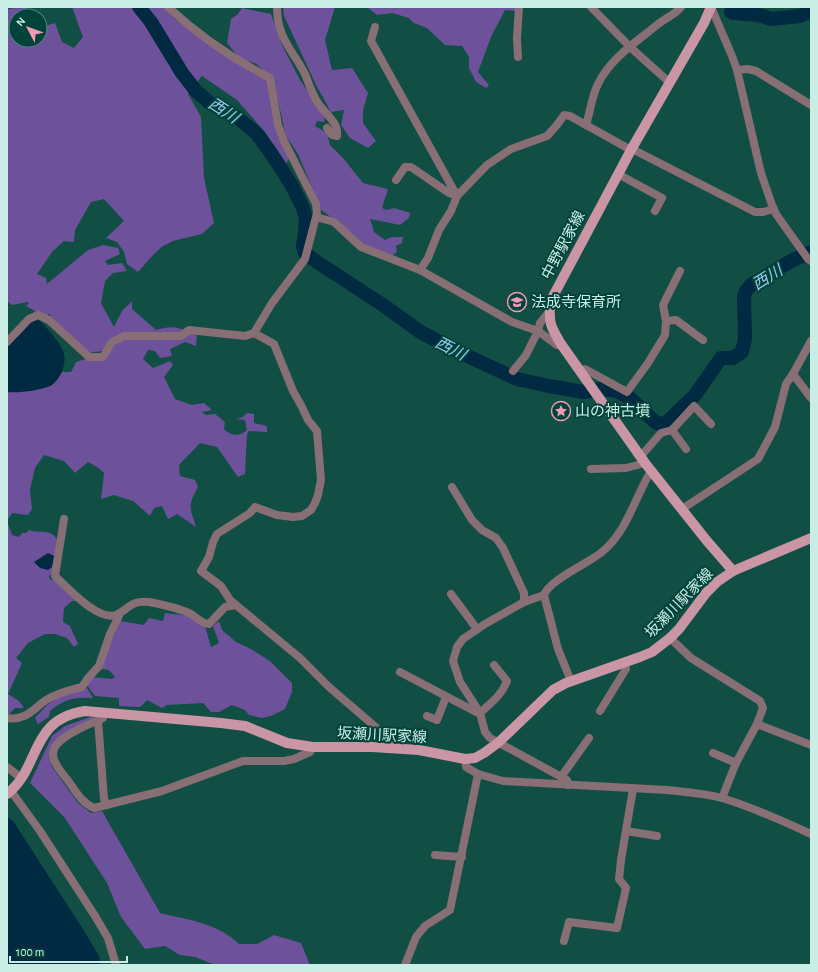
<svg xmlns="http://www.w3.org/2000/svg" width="818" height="972" viewBox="0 0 818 972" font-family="'Alegreya Sans','Noto Sans JP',sans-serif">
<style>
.green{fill:#6d519b}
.water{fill:#002942}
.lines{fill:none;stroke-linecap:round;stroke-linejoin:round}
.river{stroke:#002942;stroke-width:14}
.minor{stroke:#886e75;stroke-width:8}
.major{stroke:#ca96a5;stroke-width:10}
.labels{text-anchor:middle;stroke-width:4;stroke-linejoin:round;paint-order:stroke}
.street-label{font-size:15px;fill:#caeee6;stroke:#00433a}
.poi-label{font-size:15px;fill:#caeee6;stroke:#00433a;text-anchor:start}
.water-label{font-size:16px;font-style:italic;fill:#98cbf0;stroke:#00433a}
</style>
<rect width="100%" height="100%" fill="#114e44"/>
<!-- green -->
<g class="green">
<path d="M26,7L34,16H16V40H40V24L42,27L55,23L62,42L74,48L83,37L72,7H164L175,19L268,80L271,109L278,134L290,156L286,164L265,132L237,100L202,76L188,94L201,117L204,178L214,223L202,234L173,241L163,246L155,253L138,272L127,264L124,252L117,242L106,238L124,221L104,199L91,202L75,230L74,242L64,241L52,252L37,274L46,278L47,284L88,250L103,245L118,248L120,254L105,261L108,265L122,263L127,271L113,273L105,281L101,303L114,327L122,311L132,301V309L155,329L154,330C162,329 170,326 178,328C185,330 189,332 197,332L196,346L185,342L170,349L172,356L160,358L155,351L148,350L143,359L153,368L170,361L173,365L164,377L175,399L192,405L204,403L212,410L202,412L206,415L215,414L225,422L224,429C231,436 240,437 247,430L245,420L236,419L243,417L247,413L254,414V423L267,426V432L249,431L247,434L245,474L238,477L217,447L200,443L179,465L180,476L195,480L198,487C187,507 190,507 196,527L177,514L168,519L162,506L154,508L150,516L133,501L114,495L101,499L104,473L97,467L88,462L75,473L64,461L44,455L35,468L30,490L32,509L28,515L12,513L7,521L12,535L19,537L22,533H26L29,530C38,534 52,528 57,540L53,571L49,577L51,580L56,579L80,601H72L64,608L63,622L70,626L78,644L74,647L67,638L55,634H45L28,643L16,658L22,663L8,694L19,701L24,708H15L7,716V392L51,386L62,372H71L76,362L86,359L106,357L102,351L88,353L54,324L50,314L44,316L26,306L29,303L28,302L12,305L7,301V9Z"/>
<path d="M283,7H335L325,40L332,70L352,68L368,93L363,110V123L376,141L368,148L350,138L341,125L344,110L331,112L316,85L284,16Z"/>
<path d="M367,7H516L515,11L505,10L491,37L478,72L489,85L486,88L476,82L469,68V57L462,46L445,45L427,28L414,23L409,18L392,13L377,15Z"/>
<path d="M242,8L271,14L282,45L300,80L325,116L324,122L317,121L315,126L327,133L330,145L343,158L363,183L388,189L382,208L387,210L394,208L410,213L409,218L400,225L370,219L374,232L385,240L392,237H403L402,243L396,246L397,252L393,255L369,248L358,242L335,220L321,210L316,197L298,154L286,136L273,79L255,63L240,59L227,43L231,19L237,15Z"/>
<path d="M165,613L190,616L205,626L211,647L219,643L213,626L219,621L222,630L236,642L251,649L270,661L292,683V692L285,709L271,716L262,718L249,715L245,710L232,705L219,712H211L203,703L167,705L162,708L147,700L140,707L119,706V698L95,696L86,684L92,677L112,679L115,677L109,670L102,669C105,651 114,637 120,621L144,625L149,618L163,621Z"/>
<path d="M87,688L93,698C73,697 65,699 50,711L49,717L38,724L35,718L47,705L59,697Z"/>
<path d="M93,716L94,720L54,745L49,754L52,767L78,803L91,813L102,811L160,913C188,920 218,923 239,944H257L274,935L301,943L310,965H215L195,957L180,955L165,946L145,949L121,917L107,883L65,818L30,783L52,736L65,726Z"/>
</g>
<!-- water -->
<g class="water">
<path d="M36,317C46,327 57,338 63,351C68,362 60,381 50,386C37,391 20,393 7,392V348L12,341Z"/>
<path d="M48,553L54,556L52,567L48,570L40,568L34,562Z"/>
<path d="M7,817L13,821L81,926L99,956L101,965H7Z"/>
</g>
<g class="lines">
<!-- river -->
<g class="river">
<path d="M139,7L151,22L182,73L196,91L210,103L238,118L257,134L271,153L291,184L303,208L306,219L305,233L303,246L305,253L317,262L383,305L419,331L448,347L517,379L549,386L584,392L601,389L617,391L630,398L655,422L664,425L695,395L721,358H733L742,352L745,339L744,297L746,291L752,284L793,260L811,252"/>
<path d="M731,12L734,13L759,15L771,19L800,16L811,11"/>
</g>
<!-- minor -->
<g class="minor">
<path d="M277,7C277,38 292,49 305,74C309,84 312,94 318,103C325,114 339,122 337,136L332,135L327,128"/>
<path d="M591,7L630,47L669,82"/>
<path d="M711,7L732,56L737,70L761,173L772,205L776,214L808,259L811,261"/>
<path d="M375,27L371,41L457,196"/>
<path d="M518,57L517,38L519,7"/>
<path d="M737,70L748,69L756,71L811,105"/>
<path d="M586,125C590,113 592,95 598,84C610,59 636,42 657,25C665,18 675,15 681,7"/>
<path d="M618,174L662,198L655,211"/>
<path d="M396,180L405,167H411L449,193L457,196"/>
<path d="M317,218H320L334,222L361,247L420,270L512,322L538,331L526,355L513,371"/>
<path d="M420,270L428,258L439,230L451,211L457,196L487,165L511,149L547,136L557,125L564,115L570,116L631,150L636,151L755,212H763L774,209"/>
<path d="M549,312L540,323L538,331L557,345L561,344"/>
<path d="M666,321L676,320L703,340"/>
<path d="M254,333L274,344L293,391L302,407L308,420L317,431L321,480L318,495L315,503L311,510L302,516L293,517L277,515L255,507L250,513L217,534L213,542L209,557L201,571L221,586L230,600L300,658L329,687L393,742L394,748"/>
<path d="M7,342L29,319L38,315L49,320L89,357H103L112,342L124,336H181L189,330L245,336L254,333L272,303L305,259L317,213L316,204L284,141L278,125L270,78C233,59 198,35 168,7"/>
<path d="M580,371L585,369L627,392L648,363L665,335L666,321L663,305L680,271"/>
<path d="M793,374L811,398"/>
<path d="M672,430L686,449"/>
<path d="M641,456L661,433L672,430L694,406L711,424"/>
<path d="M591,469L626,468L645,463"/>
<path d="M452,487L472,520L482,530L496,538L503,548L524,593V602"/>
<path d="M682,509L758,459L775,427L786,384L793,374L811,341"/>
<path d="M64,519L55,576C68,588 100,624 118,614C130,607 133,600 149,602C159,604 182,609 191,614C196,617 202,624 209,624L225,607L236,605"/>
<path d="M451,594L477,629"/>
<path d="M544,595L524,602L485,624L463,639L457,647L453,661L460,682L480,713L485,732L490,738L567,780L568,785"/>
<path d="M670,638L691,658L760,701L763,708L757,724L736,763L722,798"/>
<path d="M400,672L476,712L480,713C491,703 502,695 507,681L494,665"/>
<path d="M571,681L558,649L544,595C549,580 589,563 602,552C627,532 635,497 651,471"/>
<path d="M600,711L626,669L624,662"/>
<path d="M102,712L103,718C91,724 51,738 53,755C54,765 63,774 69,782C76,792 82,803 94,808L162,791L243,761H284L294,759L310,752L313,747"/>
<path d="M427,716L437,720L446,697"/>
<path d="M7,718C26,721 33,709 46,700C58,693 69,690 82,687L88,678L99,666L110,634L119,616L118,614"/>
<path d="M98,720L104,799L107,805"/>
<path d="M757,724L811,745"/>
<path d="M713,753L736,763"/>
<path d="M465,759L466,767L478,774L503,781L667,790C685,792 704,793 722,798C752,807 783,821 811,834"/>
<path d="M7,767L21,778"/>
<path d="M561,777L589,738"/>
<path d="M11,791L40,831L95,916L108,938L116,965"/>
<path d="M626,831L657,836"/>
<path d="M435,855L462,857"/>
<path d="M564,941L569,922L617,928L626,888L619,879L621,860L633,789"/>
<path d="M405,965L416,937L425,926L450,910L478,774"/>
</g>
<!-- major -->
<g class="major">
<path d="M711,7L704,23L631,150L550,302C549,323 550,326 561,344L645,463L707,541L733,571"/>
<path d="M7,794C41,768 29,719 85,711L221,723L245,726L287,743L313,747H372L419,750L465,759L475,758L484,753L499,742L553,690L566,683L640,657L652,652L670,638L679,629L706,593L717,582L733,571L811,538"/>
</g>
</g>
<!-- icons -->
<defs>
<g id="school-ring" transform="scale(1)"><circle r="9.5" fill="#00433a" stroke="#f09ab4" stroke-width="1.5"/><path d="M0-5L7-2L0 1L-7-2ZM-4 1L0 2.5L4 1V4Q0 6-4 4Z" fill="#f09ab4"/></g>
<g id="sight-ring" transform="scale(1)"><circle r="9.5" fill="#00433a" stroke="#f09ab4" stroke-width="1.5"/><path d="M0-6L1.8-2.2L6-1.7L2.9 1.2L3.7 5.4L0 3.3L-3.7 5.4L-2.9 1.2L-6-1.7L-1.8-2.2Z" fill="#f09ab4"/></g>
</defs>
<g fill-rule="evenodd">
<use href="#school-ring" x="517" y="302"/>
<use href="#sight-ring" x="561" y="411"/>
</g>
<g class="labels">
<!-- street labels -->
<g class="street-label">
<text transform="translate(563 245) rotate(-62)" y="5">中野駅家線</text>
<text transform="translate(679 603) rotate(-46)" y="5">坂瀬川駅家線</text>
<text transform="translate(382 735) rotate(3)" y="5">坂瀬川駅家線</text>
</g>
<!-- poi labels -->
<g class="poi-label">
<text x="531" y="307">法成寺保育所</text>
<text x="575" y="416">山の神古墳</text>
</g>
<!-- water labels -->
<g class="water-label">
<text transform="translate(224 110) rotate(33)" y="6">西川</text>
<text transform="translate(767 277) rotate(-32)" y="6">西川</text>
<text transform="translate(451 348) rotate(27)" y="6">西川</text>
</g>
</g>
<!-- border -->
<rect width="818" height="972" fill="none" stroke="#caeee6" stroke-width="16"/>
<!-- north arrow -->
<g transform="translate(28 28) rotate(311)"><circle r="19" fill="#00433a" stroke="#51877f"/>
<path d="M0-3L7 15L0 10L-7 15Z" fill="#f09ab4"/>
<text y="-6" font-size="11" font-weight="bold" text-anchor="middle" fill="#caeee6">N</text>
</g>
<!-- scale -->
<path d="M10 956v6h117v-6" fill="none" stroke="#caeee6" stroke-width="2"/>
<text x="16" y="956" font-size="12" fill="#caeee6" stroke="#00433a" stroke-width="3" paint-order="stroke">100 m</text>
</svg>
